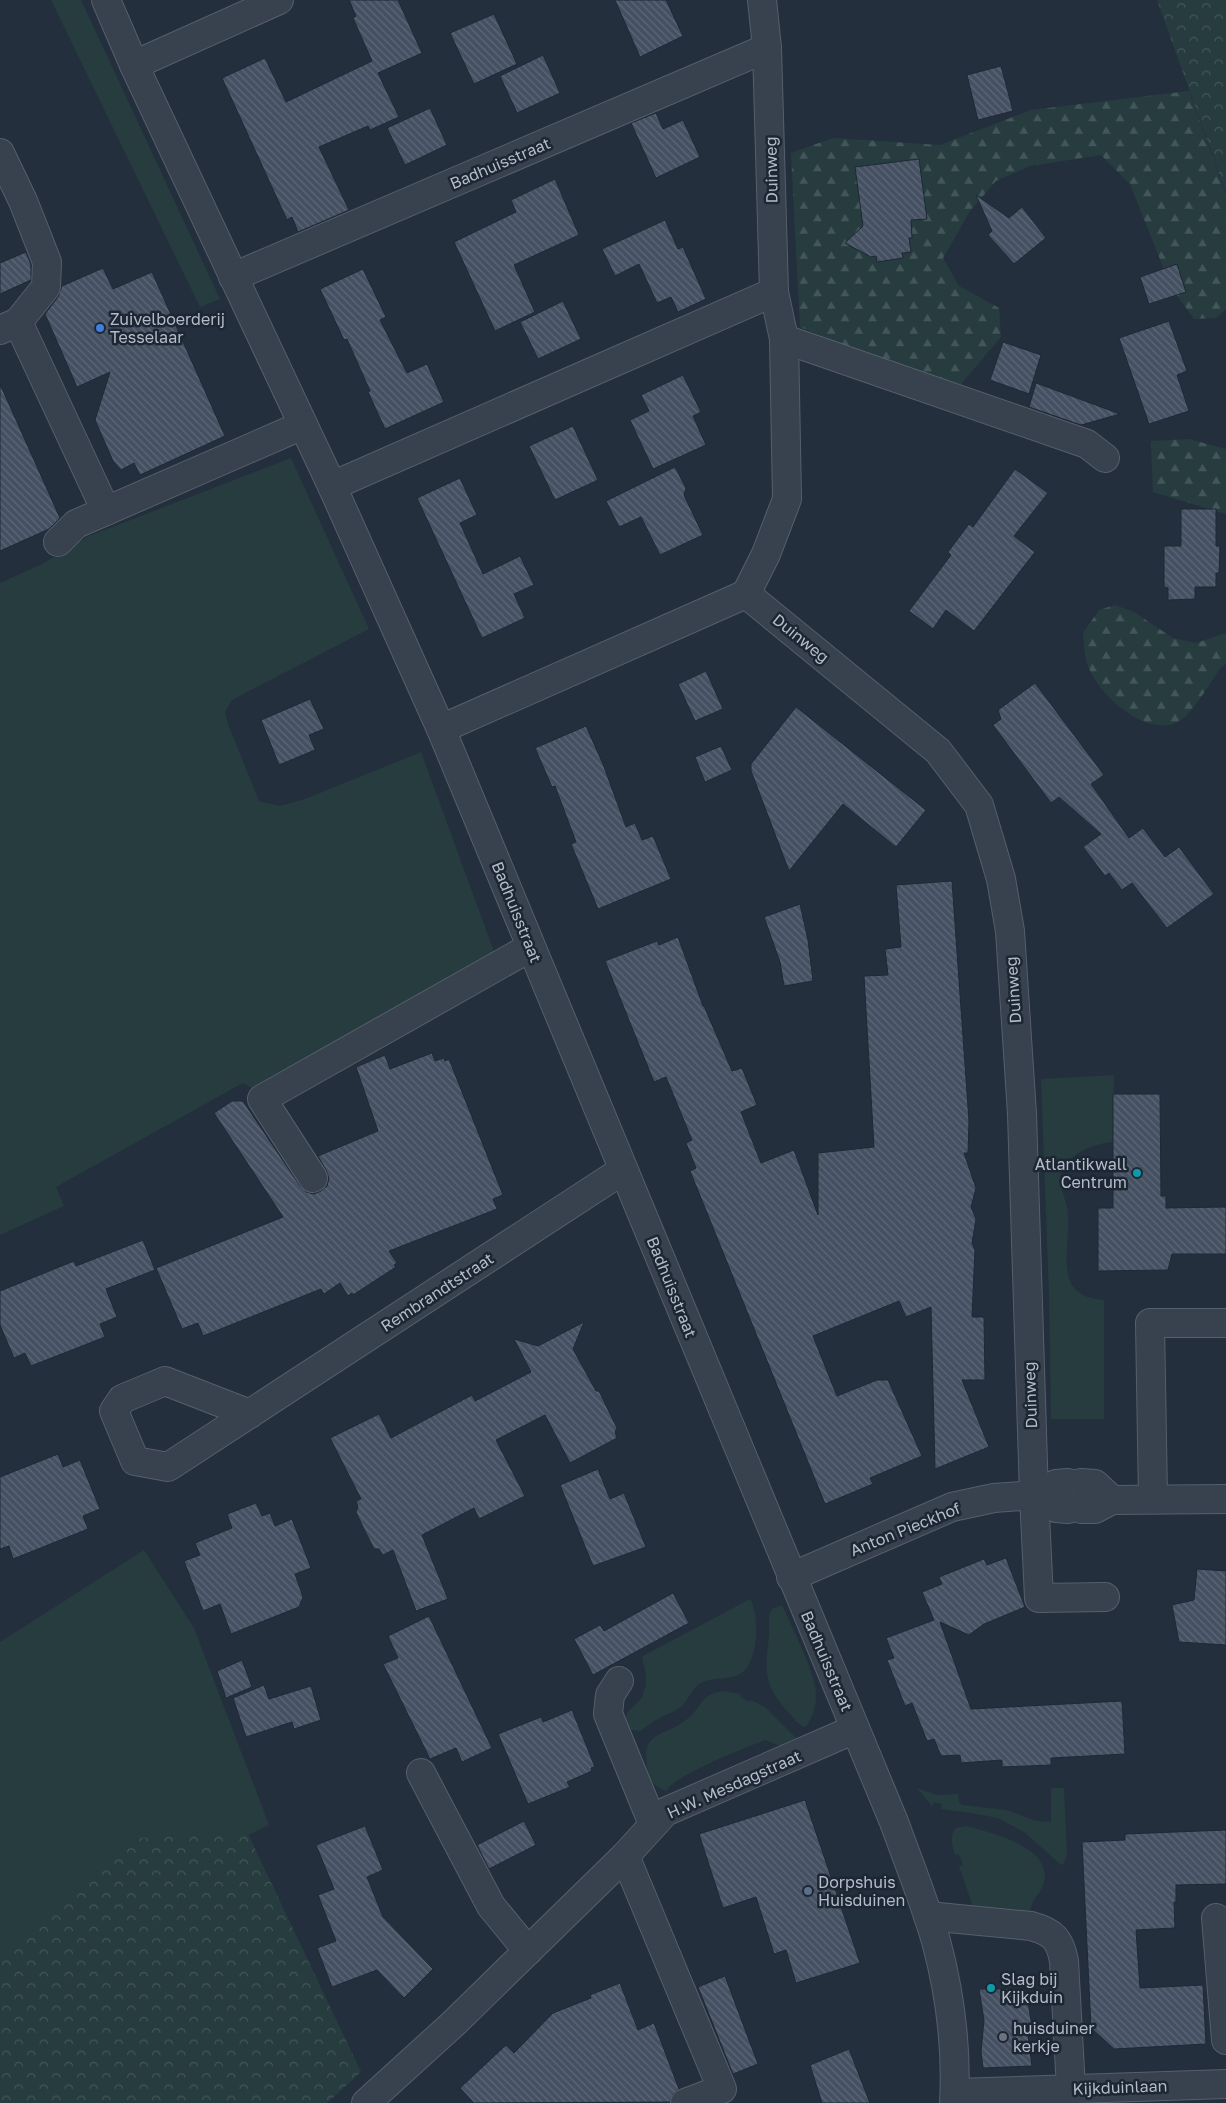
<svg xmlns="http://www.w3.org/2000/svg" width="1226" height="2103" viewBox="0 0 1226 2103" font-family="'Golos Text',sans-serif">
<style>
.grass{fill:#263c3f}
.forest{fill:url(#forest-firs)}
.park{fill:url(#park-crowns)}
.building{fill:url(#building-back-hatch);stroke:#1f2835}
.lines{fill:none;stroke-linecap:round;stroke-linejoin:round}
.minor-casing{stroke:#565f6c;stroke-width:30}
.minor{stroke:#38414e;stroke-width:28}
.shop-dot{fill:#3f7fe0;stroke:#1d2633;stroke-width:2}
.culture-dot{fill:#0f9aa8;stroke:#1d2633;stroke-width:2}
.service-dot{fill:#5c6f8a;stroke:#1d2633;stroke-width:2}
.worship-dot{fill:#6b7280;stroke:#1d2633;stroke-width:2}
.labels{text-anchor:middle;stroke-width:5;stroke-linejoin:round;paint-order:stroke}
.street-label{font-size:16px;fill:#b4bcc9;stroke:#1d2633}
.poi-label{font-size:16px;fill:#b4bcc9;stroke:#1d2633;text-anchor:start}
</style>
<defs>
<pattern id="forest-firs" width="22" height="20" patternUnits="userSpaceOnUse" patternTransform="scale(1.25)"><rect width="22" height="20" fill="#263c3f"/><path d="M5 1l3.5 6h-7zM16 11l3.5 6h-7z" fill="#435659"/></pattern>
<pattern id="park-crowns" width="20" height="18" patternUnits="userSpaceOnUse" patternTransform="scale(1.25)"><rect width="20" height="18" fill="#263c3f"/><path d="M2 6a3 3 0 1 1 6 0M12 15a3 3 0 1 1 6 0" fill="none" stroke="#435659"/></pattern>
<pattern id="building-back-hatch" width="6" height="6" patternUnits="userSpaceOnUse" patternTransform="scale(1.25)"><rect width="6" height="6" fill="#455162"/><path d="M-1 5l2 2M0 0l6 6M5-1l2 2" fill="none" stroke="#5d6877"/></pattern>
</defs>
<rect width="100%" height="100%" fill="#242f3e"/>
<!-- grass -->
<g class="grass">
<path d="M51,0H81L220,299L200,307Z"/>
<path d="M291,458L369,629L232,700L225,712L228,724L259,801L280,806L305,799L421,752L496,957L253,1089L243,1083L56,1187L64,1206L0,1235V583L42,564L89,536Z"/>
<path d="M1114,1075L1113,1142C1095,1143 1060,1156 1060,1178C1060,1190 1068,1203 1068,1216C1070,1251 1052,1297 1104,1300V1419H1051L1049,1294L1041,1079Z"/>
<path d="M144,1550L194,1628L269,1825L248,1835L361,2072L327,2103H0V1642Z"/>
<path d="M750,1599C760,1616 759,1663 740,1674C728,1681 711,1676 699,1684C692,1689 688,1700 682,1706C675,1712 666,1714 658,1719C651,1722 646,1728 639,1731L632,1730C615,1711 638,1709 643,1694C648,1682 646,1671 642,1659L643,1656Z"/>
<path d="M782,1605C793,1630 809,1660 815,1686C818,1701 814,1715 806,1727C799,1726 795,1720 791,1715C763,1686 765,1673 769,1635C770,1626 767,1617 772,1609Z"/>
<path d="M724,1691L740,1694V1697L750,1702L751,1700L765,1707L796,1738L780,1746L765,1740C750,1746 669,1777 667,1791C656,1787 650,1783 648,1771C639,1731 662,1738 686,1720C704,1707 697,1695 724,1691Z"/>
<path d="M917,1788L937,1795L958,1794L959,1802L962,1805L1006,1810L1037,1821L1051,1822V1788H1064L1067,1855L1063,1865L1060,1864L1024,1832L998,1818L971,1813L941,1809L942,1804L934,1802L932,1806Z"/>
<path d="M966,1826C990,1832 1053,1847 1044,1882C1041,1896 1031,1895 1030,1916L974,1910L959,1866L963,1865L959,1854L955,1855C952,1845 949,1836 956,1828Z"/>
</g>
<!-- forest -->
<g class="forest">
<path d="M1189,91L1226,195V309L1216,318L1194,319L1171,287L1130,184L1101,155L1030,166L996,181L970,211L943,258L959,286L999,308L1001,337L955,391L800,327L791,153L833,138L940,145L1031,110Z"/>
<path d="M1189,439L1226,449V514L1153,492L1151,441Z"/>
<path d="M1115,605L1134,612L1173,638L1196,643L1226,633V664L1221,667C1212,680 1196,707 1185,717C1153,746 1096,694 1087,663C1084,654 1084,642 1083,633L1099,610Z"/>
</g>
<!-- park -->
<g class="park">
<path d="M1157,0H1226V193Z"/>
<path d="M248,1834L361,2072L327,2103H0V1958L137,1838Z"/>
</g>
<!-- building -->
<g class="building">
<path d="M349,0H398L422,53L378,73L399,117L370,130L368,126L319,147L349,210L298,232L292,217L287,220L222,78L265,58L286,102L372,61L353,18L356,16Z"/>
<path d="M615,0H666L683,36L640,57Z"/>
<path d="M494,14L517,64L474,84L450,33Z"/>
<path d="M543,55L560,93L517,113L500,76Z"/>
<path d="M1001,66L1013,111L978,120L967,75Z"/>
<path d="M430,108L447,145L405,165L387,128Z"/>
<path d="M656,113L663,129L683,120L700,157L656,178L631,123Z"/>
<path d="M919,159L927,219L911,220L912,238H909L911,252L902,253L903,258L877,262L876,256L871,257L845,243L863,226L855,167Z"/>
<path d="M555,179L579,235L514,265L535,312L495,331L454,242L516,212L511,200Z"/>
<path d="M976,195L1009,218L1022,207L1046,238L1014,264L988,235L992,231Z"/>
<path d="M665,220L678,249L683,247L706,299L678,312L671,297L657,303L639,264L615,276L602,249Z"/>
<path d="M26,252L31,265V280L0,294V263Z"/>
<path d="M1177,264L1186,292L1149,304L1140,277Z"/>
<path d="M103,268L113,289L152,272L225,436L140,475L134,463L121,470L113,461L95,420L110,372L77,387L45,314L58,297L62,286Z"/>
<path d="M363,269L386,317L380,320L407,373L427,364L444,402L385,429L368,392L370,391L347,339L344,340L320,289Z"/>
<path d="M563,301L581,339L538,359L520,322Z"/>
<path d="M1169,321L1187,371L1177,375L1189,411L1149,424L1119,338Z"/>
<path d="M1003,342L1041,355L1029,394L990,380Z"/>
<path d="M683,375L701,412L693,416L706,445L653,469L630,420L649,411L641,395Z"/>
<path d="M1036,383L1120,414L1081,425L1029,407Z"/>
<path d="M0,384L60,518L49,529L0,551Z"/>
<path d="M573,426L598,480L555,500L529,446Z"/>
<path d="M675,467L686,488L684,495L703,535L660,555L641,517L619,527L606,501Z"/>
<path d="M1015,469L1048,493L1014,536L1035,552L974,631L946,610L933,629L909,611L951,555L948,552L969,524L973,527Z"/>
<path d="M460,478L477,515L460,523L483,574L520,556L534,585L514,594L525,618L482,638L417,498Z"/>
<path d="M1181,509H1216V546H1220L1219,573H1216V587H1195V599L1168,600V588L1164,587V546H1181Z"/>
<path d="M706,671L723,709L695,721L678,684Z"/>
<path d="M1035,683L1104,775L1091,784L1129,838L1143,828L1165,857L1179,847L1214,894L1167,928L1132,883L1122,890L1109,873L1105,876L1083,847L1101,834L1059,797L1051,803L993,725L1001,719L998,710Z"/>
<path d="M310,699L324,729L309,735L315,750L279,765L261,720Z"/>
<path d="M796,707L926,810L896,847L843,804L789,871L751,771V764Z"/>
<path d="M586,726L603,764L626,827L635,823L642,840L653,836L671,879L598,909L571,844L576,842L555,786L552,787L535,748Z"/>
<path d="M721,746L732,770L705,782L695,757Z"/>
<path d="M952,881L969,1121L968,1153H964L976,1188L971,1207L976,1219L972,1243L975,1250L972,1317H984L985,1380H962L989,1447L935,1469L931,1307L906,1317L899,1301L813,1336L837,1396L877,1380H888L922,1456L870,1478L873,1484L825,1504L690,1171L696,1168L686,1143L692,1140L666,1077L654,1082L605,961L657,941L659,945L678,937L703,1006H704L732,1071L742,1068L757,1105L741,1112L761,1163L794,1150L818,1215V1153L874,1147L864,976L888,975L885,949L901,947L896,885Z"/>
<path d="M800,904L808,940L813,981L784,986L780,962L764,917Z"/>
<path d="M432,1053L435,1061L444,1058L445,1061L449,1059L503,1195L493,1199L497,1209L389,1251L397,1263L394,1265L396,1267L353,1295L352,1293L348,1296L340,1283L324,1294L321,1289L203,1336L198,1323L182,1329L156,1268L283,1217L214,1113L232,1101H243L300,1186L306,1192L314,1194L321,1191L327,1186L329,1178L326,1170L318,1156L378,1131L356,1067L385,1055L390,1069Z"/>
<path d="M1113,1094H1160L1161,1196H1166V1208L1226,1207V1254H1172L1168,1270L1098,1271V1208H1113Z"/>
<path d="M143,1240L155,1270L106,1289L117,1317L100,1324L105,1337L31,1366L25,1353L14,1358L0,1325V1291L74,1261L76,1266Z"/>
<path d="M584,1322L573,1349L596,1391H599L617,1428L615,1432L617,1438L570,1463L545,1415L496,1440L525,1496L479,1519L474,1508L422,1535L448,1599L416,1611L393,1550L383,1555L379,1549H374L361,1523L356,1512L358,1507L356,1501L361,1499L330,1438L379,1414L391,1438L472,1395L475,1401L531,1372L514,1339L538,1346Z"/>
<path d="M58,1454L63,1467L80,1460L100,1509L83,1516L88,1529L13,1559L9,1546L0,1549V1477Z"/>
<path d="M598,1469L610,1499L624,1493L646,1547L593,1566L560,1485Z"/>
<path d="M256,1503L262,1516L270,1513L275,1526L292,1519L311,1568L295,1574L303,1597L299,1607L231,1634L220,1604L203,1611L184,1561L200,1555L195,1543L232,1528L227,1514Z"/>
<path d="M1006,1558L1025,1607L984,1624L969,1635L940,1622L971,1709L1122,1701L1125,1754L1051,1758V1765L1002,1767V1760L961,1763L960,1755L941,1756L934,1739L927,1741L912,1703L905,1706L887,1660L894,1658L886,1638L934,1620L922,1592L942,1584L939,1577L984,1559L987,1565Z"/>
<path d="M1197,1569L1226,1571V1645L1179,1642L1172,1605L1194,1600Z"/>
<path d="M673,1593L689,1623L593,1675L574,1639L600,1625L604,1631Z"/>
<path d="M429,1616L492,1748L462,1762L456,1748L430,1759L383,1664L398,1658L388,1636Z"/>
<path d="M242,1660L252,1687L226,1698L217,1671Z"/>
<path d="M264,1685L269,1699L311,1686L321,1720L294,1729L292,1722L246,1737L233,1698Z"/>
<path d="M572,1710L595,1767L591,1768L592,1771L567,1782L570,1787L528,1804L498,1734L541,1717L543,1722Z"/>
<path d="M805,1800L860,1963L796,1983L786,1950L774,1954L756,1897L723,1908L699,1834Z"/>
<path d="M524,1821L536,1845L489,1869L477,1845Z"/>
<path d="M365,1826L383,1870L367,1877L383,1917L433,1969L404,1998L377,1970L332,1987L317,1948L336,1941L318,1895L334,1889L316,1845Z"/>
<path d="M1226,1830V1884L1176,1885V1902H1174L1175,1928L1136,1930L1140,1988L1203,1985L1206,2044L1114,2049L1091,2028L1082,1842L1125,1840V1834Z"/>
<path d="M725,1976L758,2064L733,2074L698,1987Z"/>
<path d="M620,1983L638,2030L654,2023L679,2089L673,2094L670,2102L474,2103L460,2088L506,2045L514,2053L553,2013L591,1998L590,1995Z"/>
<path d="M979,1989H1026L1032,2027H1027L1032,2066L983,2068L981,2052L984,2020Z"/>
<path d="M849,2049L870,2103H822L810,2065Z"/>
</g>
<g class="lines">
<!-- minor casing -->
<g class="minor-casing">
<g id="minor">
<path d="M106,0L134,65L332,486L441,729L894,1822C908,1861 924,1900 936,1941C950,1993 957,2049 954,2103"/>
<path d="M134,65L279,0"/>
<path d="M0,153L23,201L47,262L46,287L18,322"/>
<path d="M233,277L767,48"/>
<path d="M0,330L18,322L106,511"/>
<path d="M784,339L1087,444L1105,458"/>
<path d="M332,486L774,292"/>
<path d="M58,542L76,524L303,425"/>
<path d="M746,594L938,751L979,805L1001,879L1010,931L1022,1114L1034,1495L1039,1598L1105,1597"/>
<path d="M441,729L746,594L766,554L787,499L784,339L774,292L767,48L762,0"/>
<path d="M313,1178L262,1099L531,947"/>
<path d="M250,1414L165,1381L122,1399L114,1411L135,1461L168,1467L623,1170"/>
<path d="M1081,1483L1095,1484L1112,1500"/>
<path d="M1034,1495L1056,1508L1068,1509"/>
<path d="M1153,1499L1150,1323H1226"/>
<path d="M1081,1509H1095L1112,1500L1226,1499"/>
<path d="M791,1577L952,1507L994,1498L1034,1495L1056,1484L1068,1483"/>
<path d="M619,1681L610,1695L608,1714L653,1824"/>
<path d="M421,1773L491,1906L528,1951"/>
<path d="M625,1856L722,2089L685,2103"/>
<path d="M928,1916L1031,1926C1053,1932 1060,1939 1064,1961L1071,2089"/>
<path d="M1216,1918L1226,2040"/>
<path d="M955,2093L1226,2084"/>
<path d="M366,2103L453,2024L625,1856L665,1812L855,1729"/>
</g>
</g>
<!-- minor -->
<use href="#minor" class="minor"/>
</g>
<!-- markers -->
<circle class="shop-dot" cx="100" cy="328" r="5"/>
<g class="culture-dot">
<circle cx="1137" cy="1173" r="5"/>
<circle cx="991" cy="1988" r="5"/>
</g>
<circle class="service-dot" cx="808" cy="1891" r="5"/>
<circle class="worship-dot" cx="1003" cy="2037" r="5"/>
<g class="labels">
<!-- street labels -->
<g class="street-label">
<text transform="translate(500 163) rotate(-23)" y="6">Badhuisstraat</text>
<text transform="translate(771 170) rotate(-91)" y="6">Duinweg</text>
<text transform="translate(801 638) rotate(39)" y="6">Duinweg</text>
<text transform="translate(517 912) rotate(68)" y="6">Badhuisstraat</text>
<text transform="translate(1013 990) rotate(-94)" y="6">Duinweg</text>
<text transform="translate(672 1287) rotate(68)" y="6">Badhuisstraat</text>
<text transform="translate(437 1292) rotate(-33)" y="6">Rembrandtstraat</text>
<text transform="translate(1030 1395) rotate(-92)" y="6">Duinweg</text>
<text transform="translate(905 1529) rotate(-22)" y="6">Anton Pieckhof</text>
<text transform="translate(827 1661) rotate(67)" y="6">Badhuisstraat</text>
<text transform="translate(734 1784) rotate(-24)" y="6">H.W. Mesdagstraat</text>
<text transform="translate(1120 2087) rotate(-2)" y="6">Kijkduinlaan</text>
</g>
<!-- poi labels -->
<g class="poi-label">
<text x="110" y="325">Zuivelboerderij<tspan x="110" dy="18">Tesselaar</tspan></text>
<text x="1127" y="1170" text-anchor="end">Atlantikwall<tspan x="1127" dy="18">Centrum</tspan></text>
<text x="818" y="1888">Dorpshuis<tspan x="818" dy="18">Huisduinen</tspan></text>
<text x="1001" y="1985">Slag bij<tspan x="1001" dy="18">Kijkduin</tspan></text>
<text x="1013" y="2034">huisduiner<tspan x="1013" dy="18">kerkje</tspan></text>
</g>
</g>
</svg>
